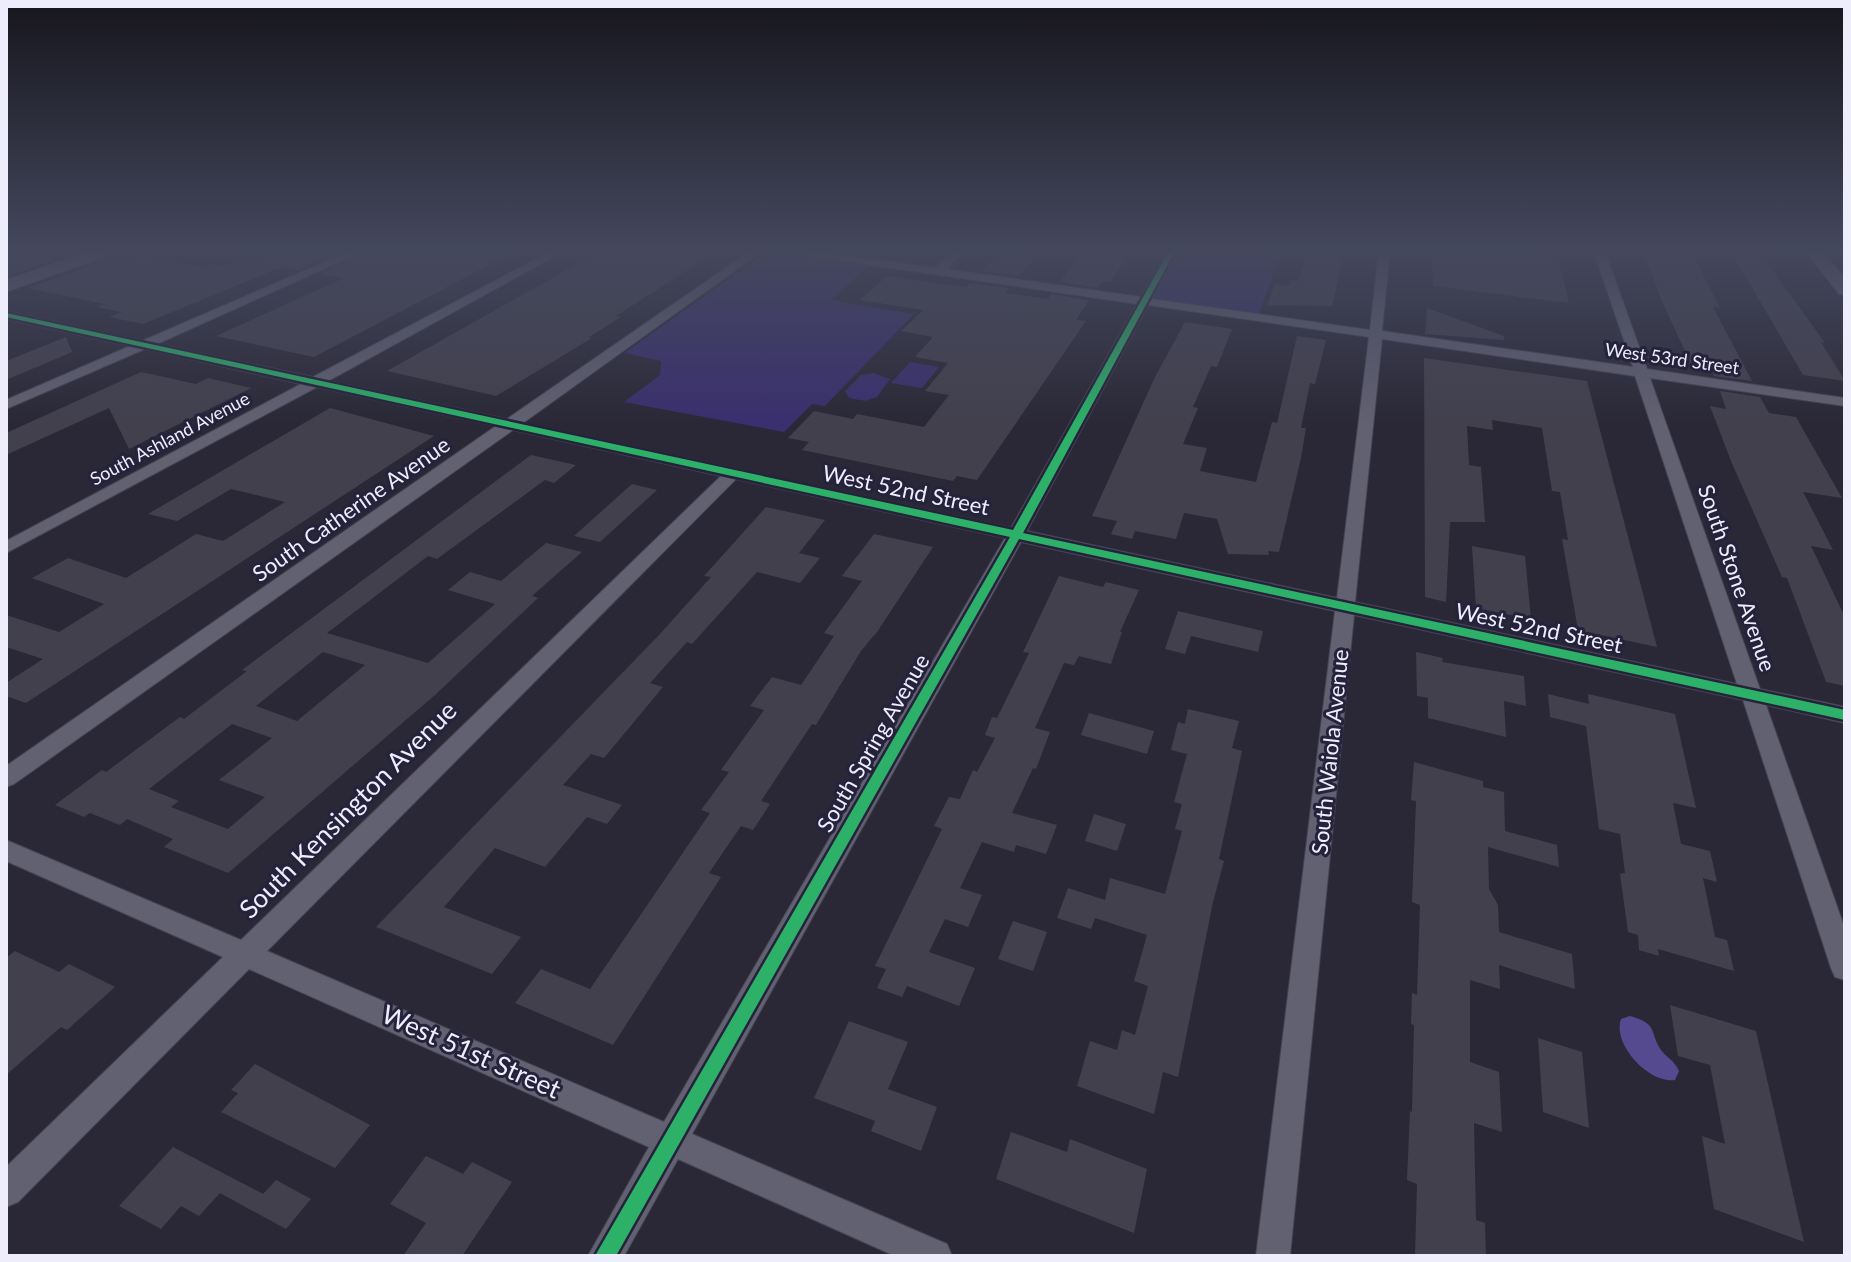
<svg xmlns="http://www.w3.org/2000/svg" width="1851" height="1262" viewBox="0 0 1851 1262" font-family="Lato,sans-serif">
<style>
.green{fill:#3a2f6f}
.water{fill:#554a90}
.building{fill:#42404d;fill-rule:evenodd}
.lines{fill:none;stroke-linecap:round;stroke-linejoin:round}
.street-casing{stroke:#464451;stroke-width:2}
.secondary-casing{stroke:#464451;stroke-width:2}
.primary-casing{stroke:#464451;stroke-width:2}
.street{fill:#626172;fill-rule:evenodd}
.secondary{fill:#666477;fill-rule:evenodd}
.primary{fill:#656277;fill-rule:evenodd}
.cycleway-casing{stroke:#25223c;stroke-width:5}
.cycleway{fill:#2db169;fill-rule:evenodd}
.labels{text-anchor:middle;stroke-width:6;stroke-linejoin:round;paint-order:stroke}
.far-street-label{font-size:18px;fill:#eeedfc;stroke:#25223c}
.street-label{font-size:22px;fill:#eeedfc;stroke:#25223c}
.near-street-label{font-size:26px;fill:#eeedfc;stroke:#25223c}
</style>
<rect width="100%" height="100%" fill="#2a2836"/>
<!-- green -->
<g class="green">
<path d="M1175,249L1282,251L1258,316L1146,300Z"/>
<path d="M770,250L870,265L831,300L914,314L825,406L812,404L784,432L624,402L660,375L661,361L624,353Z"/>
<path d="M910,362L939,367L922,388L891,383Z"/>
<path d="M874,373L890,379L877,397L865,401L849,398L845,391L861,375Z"/>
</g>
<!-- water -->
<path class="water" d="M1630,1016C1659,1024 1649,1032 1661,1050C1667,1058 1675,1061 1679,1071L1675,1080C1649,1084 1612,1044 1621,1019Z"/>
<!-- building -->
<g class="building">
<path d="M21,249H70L80,251L6,277V254Z"/>
<path d="M285,249L338,252L299,270L282,267L143,324L109,317L121,312L97,307L105,304L27,288L113,257L131,261L143,256L204,268L212,264L222,266L247,257L259,259Z"/>
<path d="M371,249H476L510,254L314,357L216,336L344,278L321,274Z"/>
<path d="M604,249H720L616,316L621,317L589,337L592,338L496,396L387,371Z"/>
<path d="M1005,249H1043L1019,276L981,271Z"/>
<path d="M1316,249H1345L1332,306L1267,305L1275,284L1289,286L1291,280L1298,281L1307,253L1315,254Z"/>
<path d="M1482,249H1556L1569,303L1433,286L1432,250L1481,256Z"/>
<path d="M1642,249L1691,251L1720,308L1713,307L1752,381L1714,376L1712,370L1693,368L1664,306Z"/>
<path d="M1083,250L1120,255L1119,258H1126L1111,282L1102,281L1098,288L1060,282Z"/>
<path d="M1730,250L1761,254L1825,343L1821,342L1845,381L1803,375Z"/>
<path d="M887,276L966,287L970,283L1009,288L1005,293L1048,299L1051,294L1089,300L1076,320L1086,321L977,480L957,476L953,481L802,450L809,442L788,438L814,411L853,419L857,414L924,427L949,395L925,391L948,363L915,357L933,337L901,331L923,310L860,300Z"/>
<path d="M1427,308L1504,336V340L1425,334Z"/>
<path d="M1185,322L1232,329L1217,367L1211,366L1193,407L1198,408L1183,444L1207,448L1200,471L1256,482L1272,422L1277,423L1297,336L1326,340L1315,384L1310,383L1301,428H1306L1301,458L1279,552L1268,551L1269,555L1228,554L1217,519L1184,513L1176,539L1135,531L1132,539L1111,534L1117,521L1092,516L1155,377Z"/>
<path d="M66,337L72,352L6,380V361Z"/>
<path d="M1424,358L1587,381L1657,647L1578,630L1562,539L1568,540L1560,492L1552,491L1542,428L1492,420L1493,430L1467,426L1469,465L1481,467L1485,522H1450L1446,602L1425,597Z"/>
<path d="M141,372L196,384L208,378L251,388L129,449L109,408L6,455V433Z"/>
<path d="M1720,391L1760,397L1769,413L1796,417L1842,498L1803,492L1833,550L1811,546L1842,611L1845,612V686L1826,682L1787,578L1782,577L1731,461L1710,406L1726,409Z"/>
<path d="M330,408L434,436L26,703L6,696V683L43,659L6,647V615L59,632L104,604L32,578L68,558L126,578L196,534L223,541L285,502L231,489L177,521L148,514Z"/>
<path d="M531,455L576,465L554,483L545,480L437,559L428,556L327,633L428,663L495,604L448,590L470,572L501,581L546,543L582,552L532,596L538,598L435,695L228,873L164,847L173,839L127,819L120,825L90,813L84,817L55,805L102,770L106,772L180,717L184,719L247,671L242,670ZM323,652L365,665L297,721L256,706ZM232,724L272,738L219,780L265,797L228,829L171,807L179,801L149,789Z"/>
<path d="M632,484L657,490L600,542L574,536Z"/>
<path d="M766,507L825,520L799,553L820,558L800,583L757,572L692,644L687,642L650,683L663,687L604,758L591,754L563,785L622,805L607,824L587,817L545,867L495,848L444,907L521,937L492,974L376,927L660,634L711,577L704,576Z"/>
<path d="M874,534L933,547L877,632L861,651L816,725L812,724L761,801L770,804L753,830L741,826L709,873L721,877L613,1045L515,1003L541,969L590,989L710,813L701,810L729,772L721,770L764,710L750,706L772,677L801,685L834,636L824,633L862,581L842,576Z"/>
<path d="M1472,546L1525,556L1531,619L1476,608Z"/>
<path d="M1059,576L1103,587L1106,582L1139,590L1120,632H1122L1111,664L1079,656L1074,665L1064,663L1035,728L1050,732L1036,769L1033,768L1012,813L1057,825L1046,854L1016,845L1014,852L982,842L960,888L982,895L968,927L945,919L929,952L975,968L959,1006L907,986L902,997L877,988L886,969L875,966L942,829L934,826L949,797L960,799L973,770L977,772L995,738L985,735L992,717L997,718L1029,653L1023,652Z"/>
<path d="M1178,611L1263,631L1258,652L1191,636L1185,654L1165,649Z"/>
<path d="M1416,652L1443,658L1442,662L1524,676L1526,706L1504,701L1506,737L1428,718V698L1417,696Z"/>
<path d="M1548,694L1589,704L1588,694L1675,714L1696,808L1673,803L1681,844L1710,851L1717,882L1703,878L1715,937L1727,940L1734,971L1658,949L1659,956L1639,950L1638,935L1628,932L1620,874L1625,873L1620,834L1599,829L1586,726L1550,717Z"/>
<path d="M1188,709L1239,721L1232,748L1242,751L1219,859L1224,861L1213,902L1178,1077L1163,1072L1154,1114L1077,1086L1090,1041L1117,1050L1122,1030L1135,1035L1148,986L1134,981L1147,935L1095,918L1091,929L1057,918L1068,888L1105,900L1110,878L1165,894L1182,831L1175,829L1182,804L1174,802L1187,754L1171,750L1178,722L1185,724Z"/>
<path d="M1089,713L1154,731L1147,754L1081,735Z"/>
<path d="M1414,762L1483,781V787L1504,792L1505,831L1557,845L1559,867L1488,847L1489,889L1498,905L1499,932L1572,954L1575,989L1499,965L1500,989L1470,980V1062L1499,1072L1502,1132L1474,1123L1476,1220L1485,1223L1486,1256H1415L1417,1184L1407,1180L1410,1111L1412,1112L1414,1025L1411,1024L1412,993L1417,995L1420,905L1412,902L1416,801L1411,800Z"/>
<path d="M1094,814L1126,824L1117,851L1085,841Z"/>
<path d="M1013,921L1047,932L1033,971L998,959Z"/>
<path d="M15,951L59,972L69,964L115,987L67,1030L61,1027L6,1075V958Z"/>
<path d="M1670,1005L1756,1031L1804,1242L1714,1209L1702,1136L1725,1144L1710,1065L1678,1056Z"/>
<path d="M849,1021L908,1042L888,1089L937,1107L921,1151L871,1131L875,1121L814,1098Z"/>
<path d="M1538,1038L1582,1052L1589,1128L1543,1112Z"/>
<path d="M255,1064L370,1125L335,1168L221,1112L238,1093L231,1090Z"/>
<path d="M1011,1132L1067,1152L1070,1139L1147,1169L1134,1233L996,1179Z"/>
<path d="M173,1147L263,1194L276,1180L311,1199L286,1229L220,1193L199,1216L181,1206L161,1229L119,1206Z"/>
<path d="M426,1156L463,1174L472,1162L512,1182L462,1256H403L426,1223L390,1204Z"/>
</g>
<g class="lines">
<!-- street casing -->
<g class="street-casing">
<path id="street" d="M354,249H368L157,344L313,377L555,249H568L328,381L507,419L753,249H765L523,423L1011,528L1137,304L782,252L777,249H803L935,268L955,249H966L947,269L1141,297L1168,249H1178L1152,299L1370,330L1379,249H1390L1382,331L1633,367L1593,249H1604L1647,369L1845,398V406L1650,378L1760,689L1845,707V723L1766,705L1845,929V980L1835,977L1831,968L1743,700L1354,615L1290,1256H1256L1335,611L1021,542L692,1134L947,1244L952,1256H895L678,1159L624,1256H588L649,1147L249,969L18,1202L6,1207V1167L223,957L6,861V840L241,940L721,476L513,430L14,784L6,787V766L496,426L317,387L6,553V541L301,384L145,349L6,409V400L130,346L6,319V311L142,341ZM1148,305L1369,337L1337,598L1027,531ZM1382,339L1635,376L1737,684L1355,602ZM736,479L1005,538L664,1122L267,951Z"/>
</g>
<!-- secondary casing -->
<g class="secondary-casing">
<path id="secondary" d="M1804,249H1820L1845,278V295L1839,294Z"/>
</g>
<!-- primary casing -->
<g class="primary-casing">
<path id="primary" d="M94,249H119L116,253L6,292V280Z"/>
</g>
<!-- street -->
<use href="#street" class="street"/>
<!-- secondary -->
<use href="#secondary" class="secondary"/>
<!-- primary -->
<use href="#primary" class="primary"/>
<!-- cycleway casing -->
<g class="cycleway-casing">
<path id="cycleway" d="M1170,249H1176L1023,533L1845,710V720L1019,539L616,1256H595L1010,537L6,317V313L1013,530Z"/>
</g>
<!-- cycleway -->
<use href="#cycleway" class="cycleway"/>
</g>
<!-- sky -->
<linearGradient id="sky" x2="0" y2="1"><stop stop-color="#17161e"/><stop offset="0.59" stop-color="#44485d"/><stop offset="1" stop-color="#44485d" stop-opacity="0"/></linearGradient>
<rect width="1851" height="425" fill="url(#sky)"/>
<g class="labels">
<!-- far-street labels -->
<g class="far-street-label">
<text transform="translate(1672 359) rotate(8)" y="6">West 53rd Street</text>
<text transform="translate(170 439) rotate(-28)" y="6">South Ashland Avenue</text>
</g>
<!-- street labels -->
<g class="street-label">
<text transform="translate(906 490) rotate(12)" y="8">West 52nd Street</text>
<text transform="translate(351 509) rotate(-35)" y="8">South Catherine Avenue</text>
<text transform="translate(1737 578) rotate(71)" y="8">South Stone Avenue</text>
<text transform="translate(1539 628) rotate(12)" y="8">West 52nd Street</text>
<text transform="translate(873 743) rotate(-60)" y="8">South Spring Avenue</text>
<text transform="translate(1330 752) rotate(-84)" y="8">South Waiola Avenue</text>
</g>
<!-- near-street labels -->
<g class="near-street-label">
<text transform="translate(348 810) rotate(-45)" y="9">South Kensington Avenue</text>
<text transform="translate(471 1052) rotate(24)" y="9">West 51st Street</text>
</g>
</g>
<!-- border -->
<rect width="1851" height="1262" fill="none" stroke="#eeedfc" stroke-width="16"/>
</svg>
